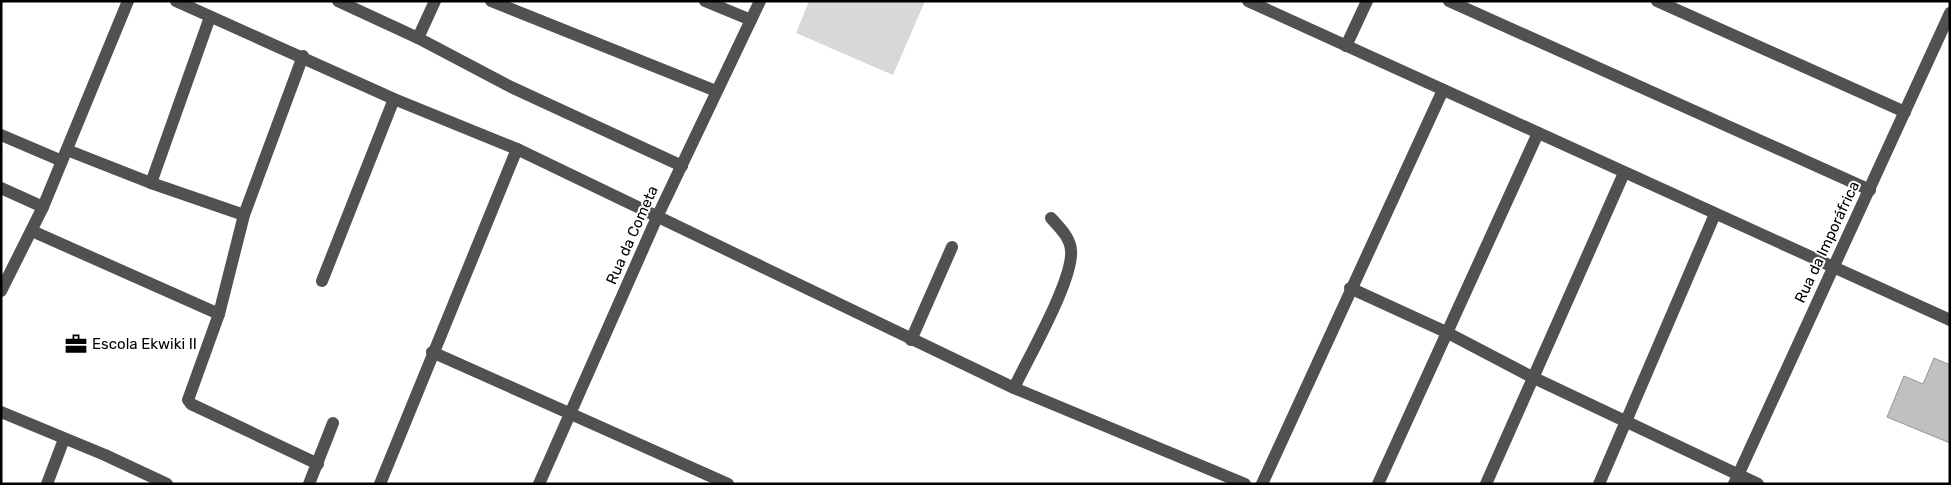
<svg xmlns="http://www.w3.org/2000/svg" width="1951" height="485" viewBox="0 0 1951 485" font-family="Rubik,sans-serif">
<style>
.green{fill:#d8d8d8}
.building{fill:#c0c0c0;stroke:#959595}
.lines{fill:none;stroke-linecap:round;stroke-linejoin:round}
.minor{stroke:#515151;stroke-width:12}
.labels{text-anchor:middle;stroke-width:4;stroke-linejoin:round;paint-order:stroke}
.street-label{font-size:15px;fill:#000;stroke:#fff}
.poi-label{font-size:15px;fill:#000;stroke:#fff;text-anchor:start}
</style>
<rect width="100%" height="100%" fill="#fff"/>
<!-- green -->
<path class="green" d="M809,1H925L893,75L796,33Z"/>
<!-- building -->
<path class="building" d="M1934,358L1950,365V443L1887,417L1904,376L1923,384Z"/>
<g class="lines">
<!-- minor -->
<g class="minor">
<path d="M176,1L394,99L517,149L1014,388L1245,484"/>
<path d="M338,1L418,38L511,87L682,166"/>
<path d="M491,1L716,91"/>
<path d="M705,1L751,20"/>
<path d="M1248,1L1950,320"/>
<path d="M1449,1L1870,190"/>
<path d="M1657,1L1905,112"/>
<path d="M418,38L435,1"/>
<path d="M1346,46L1367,1"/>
<path d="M303,56L244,215L219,314L188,400L191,404L318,464"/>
<path d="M1,135L62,161"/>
<path d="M67,150L151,183L244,215"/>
<path d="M151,183L210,17"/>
<path d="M1,188L43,207"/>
<path d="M32,231L219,314"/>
<path d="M322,281L394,99"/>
<path d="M1350,288L1446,332L1532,377L1758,484"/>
<path d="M1,291L43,207L128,1"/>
<path d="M911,340L952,247"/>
<path d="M432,352L728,484"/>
<path d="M1014,388C1028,358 1074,279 1071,250C1070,237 1059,227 1051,218"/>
<path d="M1,412L105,455L167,484"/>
<path d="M47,484L64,439"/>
<path d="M309,484L333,423"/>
<path d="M380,484L517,149"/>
<path d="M539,484L658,215L760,1"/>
<path d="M1262,484L1443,90"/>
<path d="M1378,484L1538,133"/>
<path d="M1486,484L1624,173"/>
<path d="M1599,484L1715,214"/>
<path d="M1734,484L1950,13"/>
</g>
</g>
<!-- icons -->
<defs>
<g id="office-bare" transform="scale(1.725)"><path d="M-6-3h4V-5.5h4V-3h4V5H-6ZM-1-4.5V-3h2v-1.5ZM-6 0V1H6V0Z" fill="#000" stroke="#fff" stroke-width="2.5" paint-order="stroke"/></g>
</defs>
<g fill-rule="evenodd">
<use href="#office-bare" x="76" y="344"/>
</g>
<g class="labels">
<!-- street labels -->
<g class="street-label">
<text transform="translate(632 235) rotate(-66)" y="5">Rua da Cometa</text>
<text transform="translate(1827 242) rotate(-65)" y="5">Rua da Imporáfrica</text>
</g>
<!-- poi labels -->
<g class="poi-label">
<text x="92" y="349">Escola Ekwiki II</text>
</g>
</g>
<!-- border -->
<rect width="1951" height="485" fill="none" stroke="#000000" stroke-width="5"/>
</svg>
